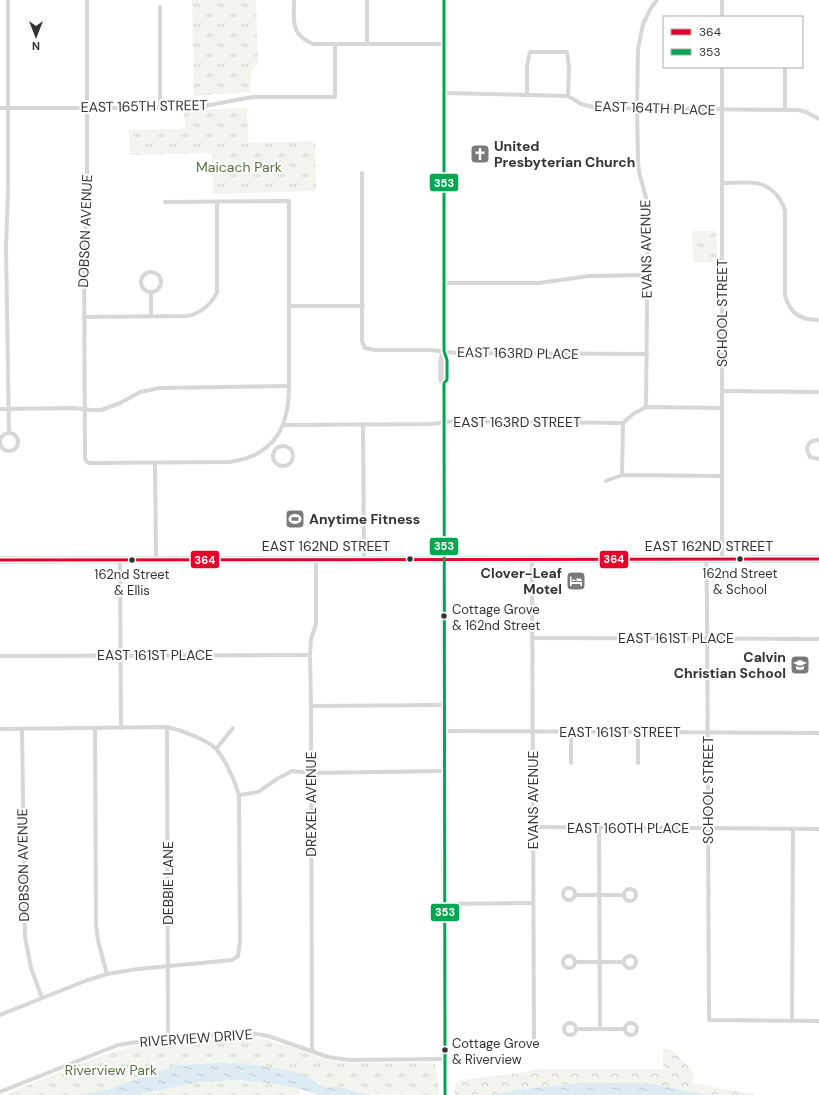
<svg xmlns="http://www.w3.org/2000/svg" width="819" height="1095" viewBox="0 0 819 1095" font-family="'DM Sans',sans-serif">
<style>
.forest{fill:url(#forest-crowns)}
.park{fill:url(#park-tufts)}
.water{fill:url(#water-ripples)}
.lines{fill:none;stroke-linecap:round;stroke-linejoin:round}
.minor{stroke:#d7d7d7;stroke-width:4}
.tertiary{stroke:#d7d7d7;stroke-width:5.5}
.secondary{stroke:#d0d0d0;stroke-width:6}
.primary{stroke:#cacaca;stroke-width:7}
.bus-1-casing{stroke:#fff;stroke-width:6}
.bus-2-casing{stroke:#fff;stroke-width:6}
.bus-1{stroke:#e4002b;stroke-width:3}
.bus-2{stroke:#00a651;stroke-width:3}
.bus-dot{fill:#333;stroke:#fff;stroke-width:1.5}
.labels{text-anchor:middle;stroke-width:4;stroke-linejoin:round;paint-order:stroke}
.bus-label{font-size:13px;fill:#333;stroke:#fff}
.street-label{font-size:14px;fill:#333;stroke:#fff}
.poi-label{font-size:14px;font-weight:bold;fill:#333;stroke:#fff;text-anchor:start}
.park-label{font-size:14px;fill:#56703f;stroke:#fff}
.line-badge{stroke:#fff;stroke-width:1.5}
.badge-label{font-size:11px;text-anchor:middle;font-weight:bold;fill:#fff}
</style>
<defs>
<pattern id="forest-crowns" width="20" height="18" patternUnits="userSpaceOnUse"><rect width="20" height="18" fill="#f1f5ed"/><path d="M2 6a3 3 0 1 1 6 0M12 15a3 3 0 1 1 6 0" fill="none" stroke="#cfd2cc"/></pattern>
<pattern id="park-tufts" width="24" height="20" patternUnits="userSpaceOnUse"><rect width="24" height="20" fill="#f1f5ed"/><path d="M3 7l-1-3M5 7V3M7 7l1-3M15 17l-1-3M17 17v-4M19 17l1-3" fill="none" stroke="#cfd2cc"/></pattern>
<pattern id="water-ripples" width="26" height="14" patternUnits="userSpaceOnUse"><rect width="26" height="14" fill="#ddebf3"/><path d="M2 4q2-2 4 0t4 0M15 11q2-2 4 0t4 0" fill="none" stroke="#becad1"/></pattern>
</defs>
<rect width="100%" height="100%" fill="#fff"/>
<!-- forest -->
<path class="forest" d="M663,1048L673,1051L692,1070L693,1083L756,1095H708L653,1084L632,1083H579L517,1090L488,1095H454L455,1085L459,1080L522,1073L537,1069H663Z"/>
<!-- park -->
<g class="park">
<path d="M192,0H256L258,63L251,72L250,92L194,96Z"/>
<path d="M247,108L248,143L315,141L316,191L213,194L212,153L130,155L129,130L185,129L184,110Z"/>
<path d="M692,231H716L717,262H693Z"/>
<path d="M236,1037C250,1037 264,1039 277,1043C301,1049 322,1061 346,1063H435L439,1089V1095L365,1094L352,1089L343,1087L327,1088L321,1086L318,1082L306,1076L256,1065L221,1063L177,1065L109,1089L78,1095H4C49,1077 98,1053 144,1044Z"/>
<path d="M241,1080L276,1084L300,1089V1095H135L199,1082Z"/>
</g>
<!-- water -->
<g class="water">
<path d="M221,1063C248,1063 278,1067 304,1075C311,1077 316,1083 322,1086C326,1088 330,1087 334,1087C348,1087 358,1093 371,1095H318L300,1089L276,1084L241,1080L199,1082L135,1095H78L109,1089L177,1065Z"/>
<path d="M579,1083H632L653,1084L708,1095H488L517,1090Z"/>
</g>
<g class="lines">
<!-- minor -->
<g class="minor">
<path d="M8,0V190L6,247L9,433"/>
<path d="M87,0V215L84,242L85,459L87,462L90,463L229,462C274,456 289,428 289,386V201L165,202"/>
<path d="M294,0C294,22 290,34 313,44H444"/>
<path d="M160,7V108"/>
<path d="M722,17V0"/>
<path d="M367,44V0"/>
<path d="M722,67V559"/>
<path d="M444,93L568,96L581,104L597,108L799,110L806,112L819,119"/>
<path d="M527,94V66L530,52H567L569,67L568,96"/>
<path d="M0,108H193L253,97H335V45"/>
<path d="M785,109V67"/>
<path d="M362,173V341L365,348L375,350H431L457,353L647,354"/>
<path d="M722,183C733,183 750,181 760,184C772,187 782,199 785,211V296C791,314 800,320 819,320"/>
<circle cx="151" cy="282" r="10"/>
<path d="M444,283H539L589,276L647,275"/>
<path d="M151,292V316"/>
<path d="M289,306H363"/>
<path d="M84,317L187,316C202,313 211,305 217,292V202"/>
<path d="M722,391L819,392"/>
<path d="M646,407L648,205L639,172L638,162L637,109L638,49L643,24L651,8L657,0"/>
<path d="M0,409L74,408L92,410H101L120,403L140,392L160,388L289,386"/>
<path d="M363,424L364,559"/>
<path d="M284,425L431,424L455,421L623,423L633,414L646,407L722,408"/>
<circle cx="9" cy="442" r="9"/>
<path d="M819,440L812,441C806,445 806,451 810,457L819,459"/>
<circle cx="283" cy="456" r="10"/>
<path d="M155,463L156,558"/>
<path d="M622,475L623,423"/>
<path d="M606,481L622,475L722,476"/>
<path d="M120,559L121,728"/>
<path d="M532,559L534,1040"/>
<path d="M706,559L707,598L709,1020L819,1021"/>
<path d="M532,638L819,639"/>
<path d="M0,656L310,655"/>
<path d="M311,706L444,705"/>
<path d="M167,727L168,1038"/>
<path d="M0,729L167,727C180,730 209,740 217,750C228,764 234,779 239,795L240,941L238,956L232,960L138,969L107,974L85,981L0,1015"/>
<path d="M22,729L25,937L31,968L42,998"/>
<path d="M95,729L96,924L98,941L107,974"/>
<path d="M444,731L819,733"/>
<path d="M571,732V763"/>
<path d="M638,732V763"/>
<path d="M216,749L233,728"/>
<path d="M239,795L258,792L277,779L292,771L311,773L444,771"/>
<path d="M533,827L819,829"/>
<path d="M599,828L600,1029"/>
<circle cx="569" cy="894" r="6"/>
<circle cx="630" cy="895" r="6"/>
<path d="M575,895H624"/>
<path d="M445,904L533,903"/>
<circle cx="630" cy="962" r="6"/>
<circle cx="569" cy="962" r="6"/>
<path d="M575,962H623"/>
<path d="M792,1021L793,829"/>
<circle cx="631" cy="1029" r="6"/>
<circle cx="570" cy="1029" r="6"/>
<path d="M576,1029H624"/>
<path d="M312,1051L311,706L310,655L311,639L316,624V559"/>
<path d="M0,1092L118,1045L151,1040L244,1032L268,1036L328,1057L350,1060L445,1059"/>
</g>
<!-- tertiary -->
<g class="tertiary">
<path d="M444,351L447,360V380L444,383"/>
<path d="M444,560V383L441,380V360L444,351V0"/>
</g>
<!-- secondary -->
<path class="secondary" d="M444,560L445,1095"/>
<!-- primary -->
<path class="primary" d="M0,560L819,559"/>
<!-- bus-1 casing -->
<g class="bus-1-casing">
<path id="bus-1" d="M0,560L819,559"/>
</g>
<!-- bus-2 casing -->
<g class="bus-2-casing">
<path id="bus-2" d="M444,0V351L447,360V380L444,383L445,1095"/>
</g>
<!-- bus-1 -->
<use href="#bus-1" class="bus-1"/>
<!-- bus-2 -->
<use href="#bus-2" class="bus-2"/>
</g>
<!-- icons -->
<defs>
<g id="church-square" transform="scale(1)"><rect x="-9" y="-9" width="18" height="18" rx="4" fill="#7a7a7a" stroke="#fff"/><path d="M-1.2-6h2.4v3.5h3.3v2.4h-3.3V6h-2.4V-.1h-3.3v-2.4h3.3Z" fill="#fff"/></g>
<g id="stadium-square" transform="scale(1)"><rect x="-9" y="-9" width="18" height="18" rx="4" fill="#7a7a7a" stroke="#fff"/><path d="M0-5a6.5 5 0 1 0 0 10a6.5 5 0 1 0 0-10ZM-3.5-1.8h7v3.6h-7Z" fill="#fff"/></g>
<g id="hotel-square" transform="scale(1)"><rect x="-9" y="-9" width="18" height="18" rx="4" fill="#7a7a7a" stroke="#fff"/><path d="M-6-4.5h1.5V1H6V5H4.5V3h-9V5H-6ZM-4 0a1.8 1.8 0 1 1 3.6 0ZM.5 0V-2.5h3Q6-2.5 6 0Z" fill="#fff"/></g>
<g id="school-square" transform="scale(1)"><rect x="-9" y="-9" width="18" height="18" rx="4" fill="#7a7a7a" stroke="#fff"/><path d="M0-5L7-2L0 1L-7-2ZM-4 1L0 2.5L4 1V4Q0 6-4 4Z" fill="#fff"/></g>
</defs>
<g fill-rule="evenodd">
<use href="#church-square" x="480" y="154"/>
<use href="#stadium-square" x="295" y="519"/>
<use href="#hotel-square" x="576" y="581"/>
<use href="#school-square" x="800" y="665"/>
</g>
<!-- markers -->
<g class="bus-dot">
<circle cx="410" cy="559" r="3.5"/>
<circle cx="740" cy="559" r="3.5"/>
<circle cx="132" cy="560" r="3.5"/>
<circle cx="444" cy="616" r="3.5"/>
<circle cx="445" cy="1050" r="3.5"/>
</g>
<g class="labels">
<!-- bus labels -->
<g class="bus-label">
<text x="740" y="578">162nd Street<tspan x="740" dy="16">&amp; School</tspan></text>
<text x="132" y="579">162nd Street<tspan x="132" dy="16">&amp; Ellis</tspan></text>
<text x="452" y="614" text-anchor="start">Cottage Grove<tspan x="452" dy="16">&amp; 162nd Street</tspan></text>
<text x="452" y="1048" text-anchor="start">Cottage Grove<tspan x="452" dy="16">&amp; Riverview</tspan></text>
</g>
<!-- street labels -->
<g class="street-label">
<text transform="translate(144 106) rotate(-1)" y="5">EAST 165TH STREET</text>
<text transform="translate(655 108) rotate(2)" y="5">EAST 164TH PLACE</text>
<text transform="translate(85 231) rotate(-88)" y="5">DOBSON AVENUE</text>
<text transform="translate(646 249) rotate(-91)" y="5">EVANS AVENUE</text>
<text transform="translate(722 313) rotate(-90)" y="5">SCHOOL STREET</text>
<text transform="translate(518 353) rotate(1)" y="5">EAST 163RD PLACE</text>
<text x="517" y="427">EAST 163RD STREET</text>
<text x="326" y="551">EAST 162ND STREET</text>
<text x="709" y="551">EAST 162ND STREET</text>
<text x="676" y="643">EAST 161ST PLACE</text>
<text x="155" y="660">EAST 161ST PLACE</text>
<text x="620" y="737">EAST 161ST STREET</text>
<text transform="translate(708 790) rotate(-90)" y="5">SCHOOL STREET</text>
<text transform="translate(533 800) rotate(-90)" y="5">EVANS AVENUE</text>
<text transform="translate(311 804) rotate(-90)" y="5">DREXEL AVENUE</text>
<text x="628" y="833">EAST 160TH PLACE</text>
<text transform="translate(23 865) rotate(-91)" y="5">DOBSON AVENUE</text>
<text transform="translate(168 883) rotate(-90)" y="5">DEBBIE LANE</text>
<text transform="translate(196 1038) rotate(-4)" y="5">RIVERVIEW DRIVE</text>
</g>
<!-- poi labels -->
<g class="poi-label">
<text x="494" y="151">United<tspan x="494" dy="16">Presbyterian Church</tspan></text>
<text x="309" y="524">Anytime Fitness</text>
<text x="562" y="578" text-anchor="end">Clover-Leaf<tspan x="562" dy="16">Motel</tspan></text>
<text x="786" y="662" text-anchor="end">Calvin<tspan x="786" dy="16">Christian School</tspan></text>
</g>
<!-- park labels -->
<g class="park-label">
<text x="239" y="172">Maicach Park</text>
<text x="111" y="1075">Riverview Park</text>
</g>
</g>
<g class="line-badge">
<rect x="429" y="173" width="30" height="19" rx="4" fill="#00a651"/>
<rect x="429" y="537" width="30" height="19" rx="4" fill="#00a651"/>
<rect x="599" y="550" width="30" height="19" rx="4" fill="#e4002b"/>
<rect x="190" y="550" width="30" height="19" rx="4" fill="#e4002b"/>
<rect x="430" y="903" width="30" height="19" rx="4" fill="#00a651"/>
</g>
<g class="badge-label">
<text x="444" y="187">353</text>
<text x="444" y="550">353</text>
<text x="614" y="563">364</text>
<text x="205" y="564">364</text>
<text x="445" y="916">353</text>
</g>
<!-- legend -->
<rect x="663" y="16" width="140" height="52" fill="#ffffff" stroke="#adadad"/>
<rect x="671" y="29" width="20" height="6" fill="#e4002b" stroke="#adadad"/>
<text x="699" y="36" font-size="12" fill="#333333">364</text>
<rect x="671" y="49" width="20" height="6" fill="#00a651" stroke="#adadad"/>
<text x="699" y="56" font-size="12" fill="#333333">353</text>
<!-- north arrow -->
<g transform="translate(36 36) rotate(180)" stroke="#ffffff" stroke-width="3" paint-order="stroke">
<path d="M0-3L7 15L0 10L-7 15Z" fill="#333333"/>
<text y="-6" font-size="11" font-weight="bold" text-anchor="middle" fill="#333333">N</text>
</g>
</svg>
